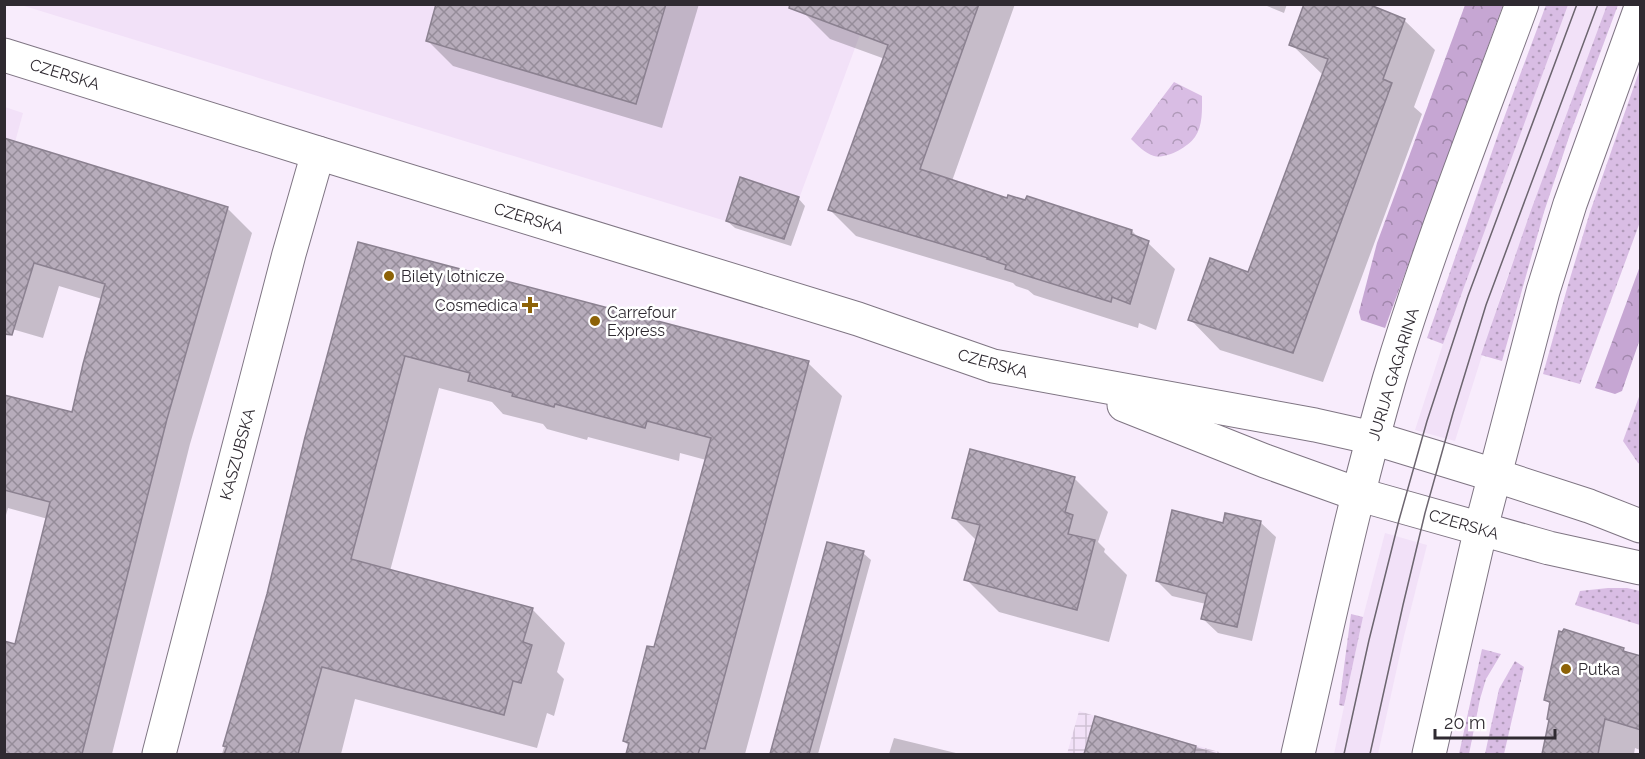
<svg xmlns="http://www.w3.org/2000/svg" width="1645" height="759" viewBox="0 0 1645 759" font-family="Raleway,sans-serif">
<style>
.built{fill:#f2e1f8}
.industrial{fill:url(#industrial-grid)}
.grass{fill:url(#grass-dots)}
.forest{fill:url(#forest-crowns)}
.park{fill:url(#park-crowns)}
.shadow{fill:#0003}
.building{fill:url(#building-cross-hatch);stroke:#8b8190;stroke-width:1.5}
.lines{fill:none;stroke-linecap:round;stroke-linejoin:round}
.minor-casing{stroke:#7f7583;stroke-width:35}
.secondary-casing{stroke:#7f7583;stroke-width:35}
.minor{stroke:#fff;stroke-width:33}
.secondary{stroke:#fff;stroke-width:33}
.tram{stroke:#6c656f;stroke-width:1.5}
.poi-dot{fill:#8d6207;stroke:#fff;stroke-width:2}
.labels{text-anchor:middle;stroke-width:5;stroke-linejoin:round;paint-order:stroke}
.street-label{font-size:16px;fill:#2f2a31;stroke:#fff}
.poi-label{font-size:16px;fill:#2f2a31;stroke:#fff;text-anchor:start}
</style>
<defs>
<pattern id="industrial-grid" width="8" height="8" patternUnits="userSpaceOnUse" patternTransform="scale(1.5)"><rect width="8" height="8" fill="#f2e1f8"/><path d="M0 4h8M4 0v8" fill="none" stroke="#d0c1d5"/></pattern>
<pattern id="grass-dots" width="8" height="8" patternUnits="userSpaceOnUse" patternTransform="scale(1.5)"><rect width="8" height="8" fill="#d9bde4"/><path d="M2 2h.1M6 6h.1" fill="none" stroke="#b09ab9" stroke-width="1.8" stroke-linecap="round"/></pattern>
<pattern id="forest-crowns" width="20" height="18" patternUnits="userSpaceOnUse" patternTransform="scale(1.5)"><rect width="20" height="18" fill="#c6a6d3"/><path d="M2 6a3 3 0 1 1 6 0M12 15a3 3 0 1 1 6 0" fill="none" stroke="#a187ac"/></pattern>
<pattern id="park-crowns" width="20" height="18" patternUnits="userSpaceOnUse" patternTransform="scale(1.5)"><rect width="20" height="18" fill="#d9bde4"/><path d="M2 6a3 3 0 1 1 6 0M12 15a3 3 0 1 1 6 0" fill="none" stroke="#b09ab9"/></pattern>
<pattern id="building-cross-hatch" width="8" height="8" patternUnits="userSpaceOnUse" patternTransform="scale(1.5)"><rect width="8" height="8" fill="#b7acbb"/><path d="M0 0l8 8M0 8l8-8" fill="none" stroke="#958c99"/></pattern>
</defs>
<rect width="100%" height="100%" fill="#f8ecfc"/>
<!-- built -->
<g class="built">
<path d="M21,5H871L784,239Z"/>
<path d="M1568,5H1607L1503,289L1455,441L1415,430L1443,344L1468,273Z"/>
<path d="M5,107L23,113L5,179Z"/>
<path d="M1385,533L1427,545L1404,636L1378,754H1334L1363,617Z"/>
</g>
<!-- industrial -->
<path class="industrial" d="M1079,711L1095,716L1226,754H1067Z"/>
<!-- grass -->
<g class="grass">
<path d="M1546,5H1568L1443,344L1427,338L1501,126Z"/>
<path d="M1607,5H1618L1570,134L1544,212L1502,361L1481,355L1530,213Z"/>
<path d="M1640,69V222L1580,384L1543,374L1568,285L1590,212Z"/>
<path d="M1640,394V464L1638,463L1623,441Z"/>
<path d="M1608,588H1627L1640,591V625L1575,605L1580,591Z"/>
<path d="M1351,614L1363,617L1344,706L1339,705Z"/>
<path d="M1482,649L1501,654L1486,679L1480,699L1469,754H1459Z"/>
<path d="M1515,661L1524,667L1504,754H1485L1499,689Z"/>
</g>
<!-- forest -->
<g class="forest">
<path d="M1465,5H1503L1385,328L1361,320L1359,312L1377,243Z"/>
<path d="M1640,266V339L1622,391L1615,394L1595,388Z"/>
</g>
<!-- park -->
<path class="park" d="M1174,82L1202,96C1202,109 1203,126 1195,137C1187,148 1166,159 1154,156C1145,153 1137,145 1131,139Z"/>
<!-- shadow -->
<g class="shadow">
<path d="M438,4H699L662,128L453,66L427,40Z"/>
<path d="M806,4H1015L952,181L1008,200L1132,231L1140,239L1148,243L1175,269L1156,330L1139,323L1138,328L1034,295L1028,290L1016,286L1013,283L856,236L830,210L885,59L830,39L803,12Z"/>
<path d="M1262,4H1287L1284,13Z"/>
<path d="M1404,20L1435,50L1414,107L1422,114L1323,382L1220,350L1190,319L1249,274L1323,75L1291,44Z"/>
<path d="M4,139L228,209L252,233L190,444L112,754H4V643L16,646L48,519L8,508L4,522V397L73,414L102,299L59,286L43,338L12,329Z"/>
<path d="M798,198L805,206L791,246L735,228L727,221Z"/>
<path d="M359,244L808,363L842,396L745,754H627L629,746L624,741L655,649L706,460L680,453L679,461L588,437L587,440L547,429L543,424L503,414L492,402L439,388L390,571L532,609L565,643L557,672L564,679L554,716L547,713L537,748L355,699L341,754H222L268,595Z"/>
<path d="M971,451L1075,479L1108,512L1098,542L1105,549L1104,552L1127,575L1109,642L999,612L966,579L977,541L954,518Z"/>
<path d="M1260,522L1276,537L1252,641L1218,633L1202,618L1206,604L1172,596L1157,581L1224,525Z"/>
<path d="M829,543L863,553L871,560L818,754H772Z"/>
<path d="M1623,649L1628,654L1640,658V750L1635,748L1634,754H1544L1551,721V705L1545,699Z"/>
<path d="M1096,718L1220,754H1086Z"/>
<path d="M894,738L960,754H889Z"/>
</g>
<!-- building -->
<g class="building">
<path d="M436,4H666L636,104L426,41Z"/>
<path d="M790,4H979L920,169L1007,198L1008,195L1025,200L1027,196L1132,230L1131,234L1149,241L1130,304L1112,297L1111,302L1005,269L1006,265L987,259L988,258L828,210L888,45L789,8Z"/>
<path d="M1304,4H1368L1405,19L1383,79L1392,83L1293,353L1188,320L1210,258L1248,272L1328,59L1289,45Z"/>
<path d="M4,138L228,207L167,419L82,754H4V641L15,644L50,502L4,490V395L72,412L83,364L105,284L34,263L12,335L4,334Z"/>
<path d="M740,177L799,197L784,239L726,221Z"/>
<path d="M358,242L809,361L705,749L700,748L698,754H626L629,743L623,741L647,646L654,647L711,438L647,421L645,428L555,404L554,407L512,396L513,393L468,381L470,373L405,356L351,559L533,608L523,642L532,645L521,683L513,681L504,715L322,667L298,754H224L227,747L223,746L267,594L305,437Z"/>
<path d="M970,449L1075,477L1065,512L1073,515L1068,534L1095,540L1077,610L964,580L980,525L952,518Z"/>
<path d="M1172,510L1223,523L1225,513L1261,521L1237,627L1201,619L1207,594L1156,581Z"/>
<path d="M827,542L864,551L841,639L809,754H770Z"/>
<path d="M1564,629L1624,648L1623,651L1641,656V730L1605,719L1598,754H1542L1549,720L1547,719L1550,702L1544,700L1559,631L1562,632Z"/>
<path d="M1095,716L1196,746L1194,754H1084Z"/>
</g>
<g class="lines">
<!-- minor casing -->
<g class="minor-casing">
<g id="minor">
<path d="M4,55L318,153L858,319L993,366L1315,425L1373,438L1494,475L1589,506L1640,526"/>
<path d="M1124,405L1265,461L1357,494L1549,548L1640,568"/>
<path d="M159,754L289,254L318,153"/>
</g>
</g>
<!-- secondary casing -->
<g class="secondary-casing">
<g id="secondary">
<path d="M1298,754C1327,629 1353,504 1389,380C1427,253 1476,129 1522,4"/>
<path d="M1429,754L1481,528L1543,291L1570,204L1640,10"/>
</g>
</g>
<!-- minor -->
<use href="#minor" class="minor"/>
<!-- secondary -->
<use href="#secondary" class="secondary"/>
<!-- tram -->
<g class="tram">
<path d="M1344,754L1369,640L1399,520L1427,421L1468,296L1577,4"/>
<path d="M1370,754L1403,605L1425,513L1453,413L1486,305L1598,4"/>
</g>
</g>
<!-- markers -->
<g class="poi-dot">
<circle cx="389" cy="276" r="6"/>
<path d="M527 296h6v6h6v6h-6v6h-6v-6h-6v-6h6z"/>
<circle cx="595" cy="321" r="6"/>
<circle cx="1566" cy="669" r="6"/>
</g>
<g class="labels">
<!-- street labels -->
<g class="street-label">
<text transform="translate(65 74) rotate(17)" y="6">CZERSKA</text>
<text transform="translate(529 218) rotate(17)" y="6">CZERSKA</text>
<text transform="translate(993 363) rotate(15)" y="6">CZERSKA</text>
<text transform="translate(1393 374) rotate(-73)" y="6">JURIJA GAGARINA</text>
<text transform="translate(237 454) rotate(-75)" y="6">KASZUBSKA</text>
<text transform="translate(1464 524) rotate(16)" y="6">CZERSKA</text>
</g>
<!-- poi labels -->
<g class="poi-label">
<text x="401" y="282">Bilety lotnicze</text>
<text x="518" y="311" text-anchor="end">Cosmedica</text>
<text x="607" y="318">Carrefour<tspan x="607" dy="18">Express</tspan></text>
<text x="1578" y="675">Putka</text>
</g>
</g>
<!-- border -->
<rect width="1645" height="759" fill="none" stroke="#2f2a31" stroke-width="12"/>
<!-- scale -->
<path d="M1435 729v9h120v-9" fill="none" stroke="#2f2a31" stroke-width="3"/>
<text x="1444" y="729" font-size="18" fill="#2f2a31" stroke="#ffffff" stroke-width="4.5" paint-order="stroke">20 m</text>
</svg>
